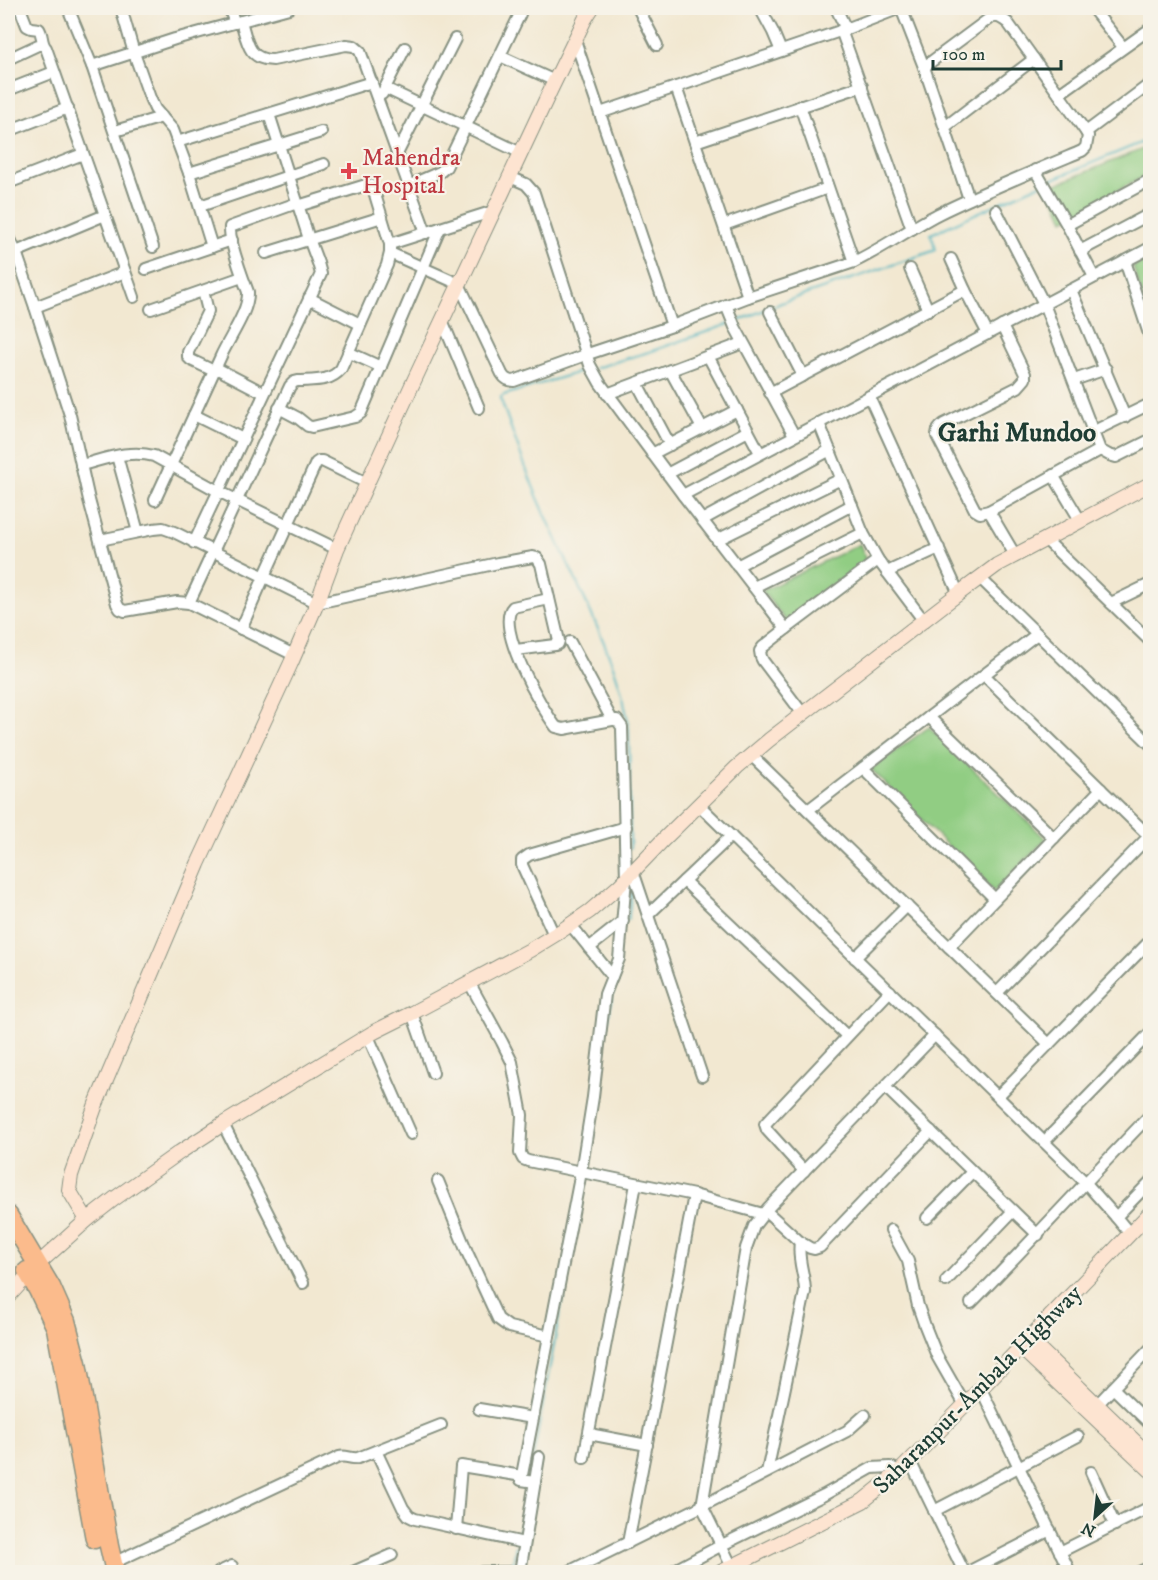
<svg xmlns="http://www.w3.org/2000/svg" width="1158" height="1580" viewBox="0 0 1158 1580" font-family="'IM FELL DW Pica',serif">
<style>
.green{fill:#91cd83;stroke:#58855c;stroke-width:1.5}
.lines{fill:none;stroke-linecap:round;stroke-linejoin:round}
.stream{stroke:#44b2bf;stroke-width:2}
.street-casing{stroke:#889282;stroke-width:14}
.secondary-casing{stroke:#889282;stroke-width:16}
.highway-casing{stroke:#889282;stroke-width:21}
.street{stroke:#fff;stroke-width:10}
.secondary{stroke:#fde4d1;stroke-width:14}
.highway{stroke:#fbbb8c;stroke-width:18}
.health-dot{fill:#e0444e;stroke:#f7f3e8;stroke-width:2}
.labels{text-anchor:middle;stroke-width:4.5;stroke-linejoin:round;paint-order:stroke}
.health-label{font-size:24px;fill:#be3a42;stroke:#f7f3e8;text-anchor:start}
.street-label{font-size:24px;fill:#1f3d34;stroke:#f7f3e8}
.quarter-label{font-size:27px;font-weight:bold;fill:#1f3d34;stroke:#f7f3e8}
</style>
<rect width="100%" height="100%" fill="#f7f3e8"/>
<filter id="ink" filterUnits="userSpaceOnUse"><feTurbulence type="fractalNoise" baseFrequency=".0167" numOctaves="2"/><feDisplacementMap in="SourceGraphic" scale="12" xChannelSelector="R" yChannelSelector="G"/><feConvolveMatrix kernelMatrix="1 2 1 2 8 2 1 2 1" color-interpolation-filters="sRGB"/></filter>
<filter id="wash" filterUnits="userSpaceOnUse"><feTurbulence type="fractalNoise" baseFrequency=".008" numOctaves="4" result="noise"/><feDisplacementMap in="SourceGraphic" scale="24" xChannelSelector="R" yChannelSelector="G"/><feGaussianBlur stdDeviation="1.35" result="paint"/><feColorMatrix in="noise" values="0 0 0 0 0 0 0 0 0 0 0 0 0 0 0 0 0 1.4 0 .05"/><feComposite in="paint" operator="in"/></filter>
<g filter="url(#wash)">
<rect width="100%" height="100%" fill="#f2e8d1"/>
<!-- green -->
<g class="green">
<path d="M1150,146V173L1064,220L1049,187Z"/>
<path d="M1150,257V321L1133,267Z"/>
<path d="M860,544L866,561L786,621L762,591Z"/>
<path d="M929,727L1046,839L994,892L871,769Z"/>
</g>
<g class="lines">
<!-- stream -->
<g class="stream">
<path d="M1046,182L1150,139"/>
<path d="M738,321L781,303L936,250L931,234L1041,184"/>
<path d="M595,368L652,351L729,324"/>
<path d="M589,369L504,395L501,397V400C513,433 524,466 538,498C553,533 570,567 586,602C605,644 624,685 629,731L630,849"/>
<path d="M628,920L632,891L631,885"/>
<path d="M607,1026L614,984"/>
<path d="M529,1478L580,1204"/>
<path d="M518,1537L528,1484"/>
<path d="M512,1570L516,1546"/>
</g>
</g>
</g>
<g filter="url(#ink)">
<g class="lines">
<!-- street casing -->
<g class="street-casing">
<g id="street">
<path d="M20,8L27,26L31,28L39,29C43,35 41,43 46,48L134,297"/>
<path d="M68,8L92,66L153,247"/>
<path d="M121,8L134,53L150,98L155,109L173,130L189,173L212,247"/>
<path d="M229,8L235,23"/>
<path d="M638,8L657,45"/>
<path d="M760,8L773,32L781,51"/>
<path d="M836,8L846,29"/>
<path d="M901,8L924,67L969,199"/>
<path d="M1092,8L1123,47"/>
<path d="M241,21C247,41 248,60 273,60L346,45L354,46L360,51L426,233"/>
<path d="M841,30L912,229"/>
<path d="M575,40L672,326"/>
<path d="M500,56L555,81"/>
<path d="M8,59L38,45H43"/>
<path d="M92,66L175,39L289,8"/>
<path d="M676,87L748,297"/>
<path d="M385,88L521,153"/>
<path d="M8,90L54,72"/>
<path d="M382,94L405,48"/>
<path d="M1059,94L1150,29"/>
<path d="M800,106L854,262"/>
<path d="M600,113L846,29L900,8"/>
<path d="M945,127L1034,59"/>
<path d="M8,131L68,108"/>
<path d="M115,131L162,117"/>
<path d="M1086,132L1150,84"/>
<path d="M177,142L372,82"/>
<path d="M695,142L862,86"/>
<path d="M397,154L455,39"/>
<path d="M1035,170L1067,225L1094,277"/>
<path d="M189,173L321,132"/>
<path d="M510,177L526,184L534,193L590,365L600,383L683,495L786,629"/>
<path d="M8,183L83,154"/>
<path d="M408,186L440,172L446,167L520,14"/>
<path d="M200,206L324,164"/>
<path d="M996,210L1044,304L1100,450L1109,455L1116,457L1150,440"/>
<path d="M724,225L828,188"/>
<path d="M1067,225L1150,180"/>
<path d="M8,235L16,252L35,307L70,415L89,500L117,604L120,609L125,611L177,602L189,603L294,655"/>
<path d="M390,244L494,211"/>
<path d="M1080,251L1150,214"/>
<path d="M16,252L105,215"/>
<path d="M266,253L382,217"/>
<path d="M390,253L459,284L502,374C505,379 508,381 514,381L588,354L672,326L748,297L854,262C883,248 909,229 938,214C985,191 1034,171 1082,151L1086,147L1088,136L1086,132L1008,23C1001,18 998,15 990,18L924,67"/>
<path d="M951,259L965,290L988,334"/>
<path d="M1125,261L1150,337"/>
<path d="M146,269L232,240"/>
<path d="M910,269L928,310"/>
<path d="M1071,290L1125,417"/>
<path d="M203,291L208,311L188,352V357L191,360L214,371"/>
<path d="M309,298L360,324"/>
<path d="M726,305L735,327L794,435"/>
<path d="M35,307L125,272"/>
<path d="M151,309L242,277"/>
<path d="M770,312L803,376"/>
<path d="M442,320L479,408"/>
<path d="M1002,326L1025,374V379L1018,387L944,424C939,428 937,430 937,436L975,510L980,513L989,511L1100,450"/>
<path d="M348,352L381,367"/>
<path d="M708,356L760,453"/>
<path d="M216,368L264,393"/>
<path d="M670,370L702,428"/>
<path d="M1074,380L1106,369"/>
<path d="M637,383L670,445"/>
<path d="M770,393L965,290"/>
<path d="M607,394L743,343"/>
<path d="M869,396L959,594"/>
<path d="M279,408L298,418L308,426L312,427L355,417L361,413L440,228"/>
<path d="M194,415L243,439"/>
<path d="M819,423L863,533L878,560L924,621"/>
<path d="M1094,431L1150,404"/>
<path d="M652,454L737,410"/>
<path d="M117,456L138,532"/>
<path d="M81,465C105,459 130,449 154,456L218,491L337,549"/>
<path d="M667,474L748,431"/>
<path d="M1053,475L1080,520"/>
<path d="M683,495L1150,248"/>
<path d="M155,500C177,452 199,404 221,356C229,338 249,311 248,292C242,276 229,242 230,227L297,203"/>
<path d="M989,511L1015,555"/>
<path d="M702,520L830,450"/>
<path d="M1045,539L1150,641"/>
<path d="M100,540L153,529L163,528L174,532L317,603L498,563L533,557L537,558L541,564L559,641L558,644L555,645L516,650"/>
<path d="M717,540L841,479"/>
<path d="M194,543L321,274L318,263L309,239L269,114"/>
<path d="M737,566L852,505"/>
<path d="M887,572L939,548"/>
<path d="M980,578L1150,744"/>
<path d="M754,587L863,533"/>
<path d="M189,603L290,386L294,382L298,381C315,380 330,382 341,369L387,265L390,253V244L373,188L370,185H366L298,206"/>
<path d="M1111,603L1150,584"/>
<path d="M241,629L264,577L316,463L319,461H322L367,483"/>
<path d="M570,642L612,720"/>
<path d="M984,675L1149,836"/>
<path d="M803,714L763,661L761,657L760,651L763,647L786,629L878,560"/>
<path d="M929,717L1054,838"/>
<path d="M751,755L1049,1044"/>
<path d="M863,768L995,899"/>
<path d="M699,805L1085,1182L1116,1217"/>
<path d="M808,810L1037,634"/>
<path d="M633,871L702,1076"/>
<path d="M684,881L847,1036"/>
<path d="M648,915L731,836"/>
<path d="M570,924L612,976"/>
<path d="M554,935L522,865V860L529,855L626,827"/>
<path d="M949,947L1101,789"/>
<path d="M589,948L623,921"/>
<path d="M855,958L907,906"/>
<path d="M469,982L502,1042L512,1062L522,1115L520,1153L523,1159L528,1161L694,1195L763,1214"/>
<path d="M997,993L1150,835"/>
<path d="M412,1013L433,1073"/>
<path d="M368,1036L411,1134"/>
<path d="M885,1087L1038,1235"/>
<path d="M998,1096L1150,941"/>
<path d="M223,1124L303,1283"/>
<path d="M1044,1142L1150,1033"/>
<path d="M804,1171L767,1130L765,1124L890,991"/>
<path d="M438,1181L467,1252L498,1319L509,1327L549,1336"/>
<path d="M766,1211L800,1242L810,1248L814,1249L820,1247L931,1131"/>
<path d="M927,1218L972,1172"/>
<path d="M891,1230L908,1261L918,1306L925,1326L937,1356L965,1405"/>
<path d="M1130,1234L1116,1217L1150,1182"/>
<path d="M946,1281L1013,1211"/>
<path d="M971,1303C1032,1241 1090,1177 1150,1115"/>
<path d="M1113,1388L1150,1424"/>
<path d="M981,1389L1070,1572"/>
<path d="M479,1409L533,1418"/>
<path d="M1093,1409L1150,1349"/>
<path d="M589,1434L647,1445"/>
<path d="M376,1451L403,1508L409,1516L415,1519L524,1543"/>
<path d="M584,1458L636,1184"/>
<path d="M910,1461L964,1572"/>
<path d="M767,1472L805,1292C805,1274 797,1261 800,1242"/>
<path d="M1091,1472L1115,1525"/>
<path d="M535,1482L521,1480L581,1172L593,1097L605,994L619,959L626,879L622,727L617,720H612L564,729L556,727C542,709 494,626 513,607L549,599"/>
<path d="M934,1511L1078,1436"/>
<path d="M456,1529L461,1466L522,1476"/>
<path d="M628,1543L694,1195"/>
<path d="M1060,1552L1150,1507"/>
<path d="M113,1563L339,1457C346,1455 351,1459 358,1458L441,1425"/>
<path d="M732,1567L702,1506L746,1248L754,1226L768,1208L935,1035"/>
<path d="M219,1572L232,1566"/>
<path d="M353,1572L392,1555"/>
<path d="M482,1572H520"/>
<path d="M520,1572L539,1457"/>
<path d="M568,1572L702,1506L847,1431L865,1415"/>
<path d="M671,1572L722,1545L824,1495L872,1468L890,1467L900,1471"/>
<path d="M968,1572L1050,1530"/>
<path d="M1139,1572L1150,1567"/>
</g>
</g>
<!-- secondary casing -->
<g class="secondary-casing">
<g id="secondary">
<path d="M87,1220L69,1190L71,1175L96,1104L198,864L291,663L317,603L337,549L412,385L550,91L585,19L592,8"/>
<path d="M8,1297L37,1265L87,1220L114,1199L180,1152L223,1124L374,1032L412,1013L530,950L561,931L590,911L619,886L664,839L737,767L769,740L950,600L997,565L1150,484"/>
<path d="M1029,1339L1150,1456"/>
<path d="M1021,1348L1150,1470"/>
<path d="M721,1572L863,1501L900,1471L991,1378L1150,1213"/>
</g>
</g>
<!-- highway casing -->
<g class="highway-casing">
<g id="highway">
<path d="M8,1215L51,1287L66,1321L77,1363L109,1546L115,1572"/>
<path d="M27,1271L38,1290L56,1328L95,1539"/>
</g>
</g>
<!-- street -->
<use href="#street" class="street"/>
<!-- secondary -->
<use href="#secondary" class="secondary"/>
<!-- highway -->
<use href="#highway" class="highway"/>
</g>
</g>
<!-- markers -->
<path class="health-dot" d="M346 162h6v6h6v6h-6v6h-6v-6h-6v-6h6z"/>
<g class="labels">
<!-- health labels -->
<g class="health-label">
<text x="362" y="165">Mahendra<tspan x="362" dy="28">Hospital</tspan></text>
</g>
<!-- street labels -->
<g class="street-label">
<text transform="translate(977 1389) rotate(-45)" y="8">Saharanpur-Ambala Highway</text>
</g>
<!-- quarter labels -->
<g class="quarter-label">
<text x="1017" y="441">Garhi Mundoo</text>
</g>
</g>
<!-- margin -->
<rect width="1158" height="1580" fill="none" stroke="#f7f3e8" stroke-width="30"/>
<!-- north arrow -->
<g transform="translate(1095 1517) rotate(207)" stroke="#f7f3e8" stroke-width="4.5" paint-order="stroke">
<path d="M0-4.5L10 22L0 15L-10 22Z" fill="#1f3d34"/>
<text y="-9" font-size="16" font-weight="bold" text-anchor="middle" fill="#1f3d34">N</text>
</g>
<!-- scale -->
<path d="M933 60v9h128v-9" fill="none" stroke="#1f3d34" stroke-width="3"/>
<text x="942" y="60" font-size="18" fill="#1f3d34" stroke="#f7f3e8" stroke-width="4.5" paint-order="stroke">100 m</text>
</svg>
